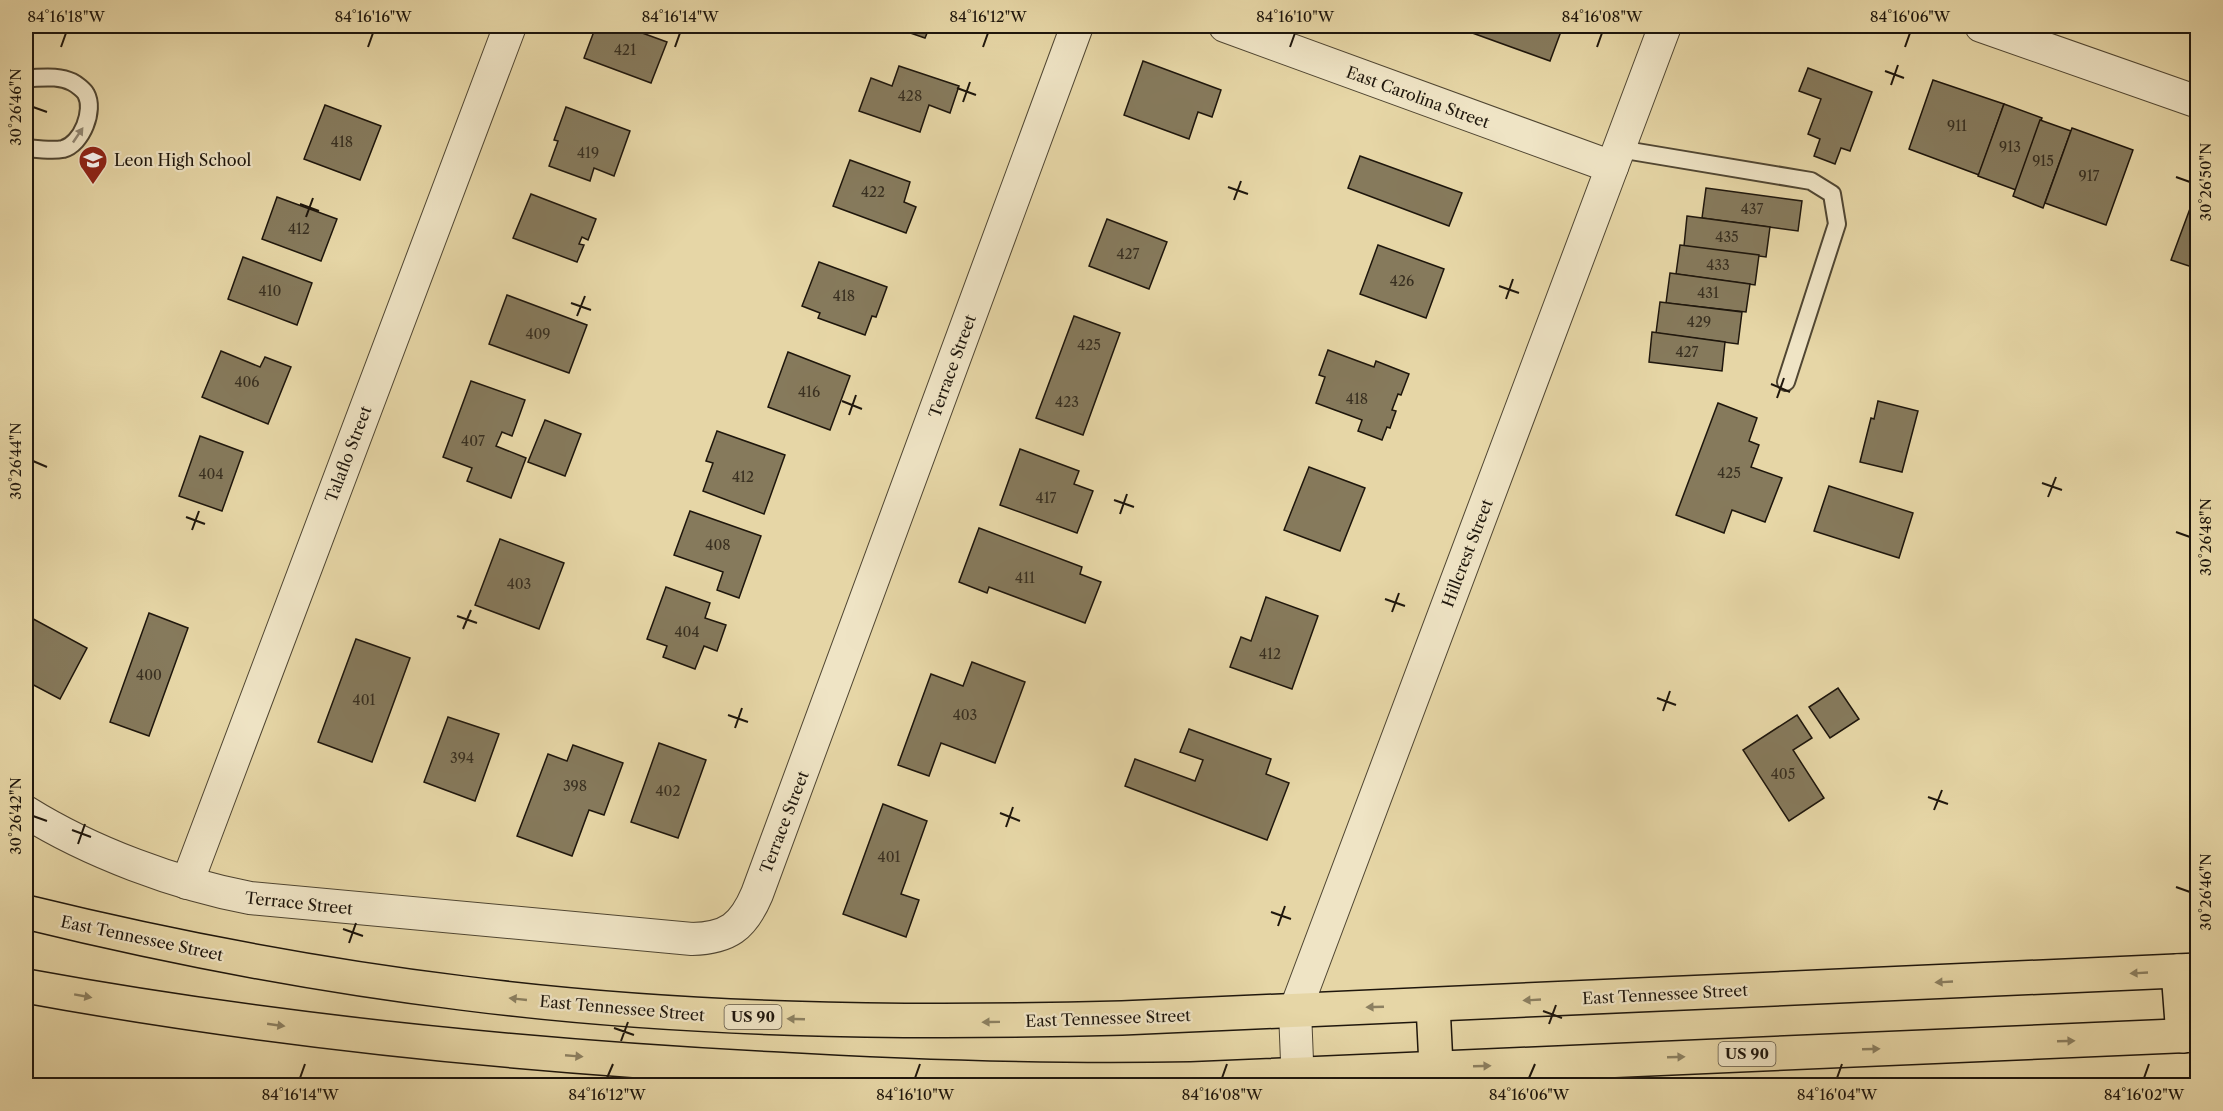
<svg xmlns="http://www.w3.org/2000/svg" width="2223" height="1111" viewBox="0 0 2223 1111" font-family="'Libre Caslon Text',serif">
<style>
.building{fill:#867a5c;stroke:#1e160c;stroke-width:1.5}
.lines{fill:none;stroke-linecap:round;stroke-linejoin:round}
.service-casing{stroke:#504632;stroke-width:20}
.minor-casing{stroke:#504632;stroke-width:34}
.primary-casing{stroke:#1e160c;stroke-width:36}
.service{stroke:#efe4c5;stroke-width:16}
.minor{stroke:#efe4c5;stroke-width:32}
.primary{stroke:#e6d6a6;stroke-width:33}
.oneway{fill:#918772}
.oneway2{fill:#8c8061}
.ticks{fill:none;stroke:#1e160c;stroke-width:2}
.labels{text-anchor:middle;stroke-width:4.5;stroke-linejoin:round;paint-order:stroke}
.number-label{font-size:14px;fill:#382f20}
.shield{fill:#efe4c5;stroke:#5d5444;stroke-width:1.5}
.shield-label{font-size:15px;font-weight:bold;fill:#1e160c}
.street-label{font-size:16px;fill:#1e160c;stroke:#efe4c5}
.poi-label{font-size:16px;fill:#1e160c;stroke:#efe4c5;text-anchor:start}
.neatline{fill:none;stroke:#1e160c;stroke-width:2}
.ticks-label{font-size:15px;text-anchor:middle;fill:#1e160c}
</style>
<rect width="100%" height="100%" fill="#e6d6a6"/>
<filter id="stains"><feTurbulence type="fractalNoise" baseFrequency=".00333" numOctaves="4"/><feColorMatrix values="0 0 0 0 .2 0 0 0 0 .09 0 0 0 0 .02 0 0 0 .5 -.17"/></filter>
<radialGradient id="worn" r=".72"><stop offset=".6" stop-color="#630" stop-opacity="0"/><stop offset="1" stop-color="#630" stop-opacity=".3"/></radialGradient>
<!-- building -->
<g class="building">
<path d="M596,26H623L667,42L651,83L584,58Z"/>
<path d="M890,26H930L925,38Z"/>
<path d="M1453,26H1563L1550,61Z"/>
<path d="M1143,61L1221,90L1212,117L1198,112L1189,139L1124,115Z"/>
<path d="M899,66L959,86L950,113L929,105L920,132L859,111L871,78L892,86Z"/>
<path d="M1808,68L1872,92L1850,151L1841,148L1835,164L1814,156L1820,139L1808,134L1821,99L1799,91Z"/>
<path d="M1933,80L2004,104L1979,175L1909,149Z"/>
<path d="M2004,104L2042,118L2016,190L1978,176Z"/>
<path d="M325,105L381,126L360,180L304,159Z"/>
<path d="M566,107L630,131L614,176L594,168L590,181L549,166L558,141L554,140Z"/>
<path d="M2040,120L2071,131L2043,208L2013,196Z"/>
<path d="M2072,128L2133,150L2106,225L2045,203Z"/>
<path d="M1360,156L1462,193L1449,226L1348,188Z"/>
<path d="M850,160L910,182L904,202L916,207L906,233L833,206Z"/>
<path d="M2198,187V269L2171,260Z"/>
<path d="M1706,188L1802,201L1798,231L1702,218Z"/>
<path d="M531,194L596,219L588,240L582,237L579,244L584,245L577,262L513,238Z"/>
<path d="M277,197L337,219L321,261L262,239Z"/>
<path d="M1687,216L1770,227L1766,257L1684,246Z"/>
<path d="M1107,219L1167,242L1149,289L1089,266Z"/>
<path d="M1378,245L1444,269L1426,318L1360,294Z"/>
<path d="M1680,245L1759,255L1755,285L1676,274Z"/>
<path d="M243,257L312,283L297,325L228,299Z"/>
<path d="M819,262L887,287L876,317L872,316L865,335L818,318L820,313L802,306Z"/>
<path d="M1670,273L1750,284L1746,312L1666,303Z"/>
<path d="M507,295L587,325L569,373L489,344Z"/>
<path d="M1660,302L1742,312L1738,344L1656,333Z"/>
<path d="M1074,316L1120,333L1083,435L1036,418Z"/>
<path d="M1652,332L1725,342L1722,371L1649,362Z"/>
<path d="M1328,350L1374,367L1376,361L1409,374L1401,395L1398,394L1392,410L1396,411L1390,428L1387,427L1382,440L1358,431L1362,420L1316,403L1325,377L1319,375Z"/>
<path d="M221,351L260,367L265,357L291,367L268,424L202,397Z"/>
<path d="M788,352L850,376L830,430L768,407Z"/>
<path d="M471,381L525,400L512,436L502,432L496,446L526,458L511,498L467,481L472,468L443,457Z"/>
<path d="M1878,401L1918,411L1902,472L1860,462L1871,418L1874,419Z"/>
<path d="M1718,403L1757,418L1749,441L1759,445L1751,467L1782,478L1765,522L1732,510L1724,533L1676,515Z"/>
<path d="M545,420L581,434L565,476L528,462Z"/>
<path d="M717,431L785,455L764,514L703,491L713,463L706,461Z"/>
<path d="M200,436L243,452L222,511L179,496Z"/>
<path d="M1020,449L1079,471L1074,484L1093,491L1077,533L1000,505Z"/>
<path d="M1309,467L1365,488L1340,551L1284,530Z"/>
<path d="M1829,486L1913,513L1899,558L1814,531Z"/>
<path d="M690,511L761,536L739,598L717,590L723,572L674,555Z"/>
<path d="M979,528L1082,567L1080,574L1101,582L1085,623L989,587L987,593L959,582Z"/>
<path d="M500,539L564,563L539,629L475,605Z"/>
<path d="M666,587L710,603L705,618L726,625L717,651L704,646L695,669L663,657L667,646L647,639Z"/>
<path d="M1266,597L1318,616L1292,689L1230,667L1241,637L1251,641Z"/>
<path d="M149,613L188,628L149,736L110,722Z"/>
<path d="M26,615L87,648L60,699L26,681Z"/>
<path d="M356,639L410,658L372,762L318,742Z"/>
<path d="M972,662L1025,682L995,763L941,743L929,776L898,765L931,674L963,686Z"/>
<path d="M1838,688L1859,719L1830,738L1809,707Z"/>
<path d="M1797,715L1812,738L1793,750L1824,798L1789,821L1743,750Z"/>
<path d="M448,717L499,734L475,801L424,782Z"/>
<path d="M1189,729L1271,759L1266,774L1289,783L1267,840L1125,786L1135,759L1195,781L1203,760L1180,752Z"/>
<path d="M659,743L706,760L678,838L631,822Z"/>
<path d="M573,745L623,763L604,815L589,810L572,856L517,836L548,754L567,761Z"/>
<path d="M883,804L927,821L901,894L919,900L906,937L843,914Z"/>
</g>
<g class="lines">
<!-- service casing -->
<g class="service-casing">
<g id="service">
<path d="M26,78C41,78 58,75 72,82C76,84 84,90 86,94C95,110 82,144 63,149C52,151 37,149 26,148"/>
<path d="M1619,149L1811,181L1832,194L1837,224L1786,382"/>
</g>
</g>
<!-- minor casing -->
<g class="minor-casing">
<g id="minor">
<path d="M1225,26L1612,167"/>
<path d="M1981,26L2198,102"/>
<path d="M26,812C90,852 176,884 250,898L692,939C728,938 743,927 757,894L1077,26"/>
<path d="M187,883L510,26"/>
<path d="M1298,1086L1295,1011L1665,26"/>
</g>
</g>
<!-- primary casing -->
<g class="primary-casing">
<g id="primary">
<path d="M26,912C169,947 315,975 462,993C681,1021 902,1024 1122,1018L2198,970"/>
<path d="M2178,971L2183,1036"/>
<path d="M26,986C272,1031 523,1056 773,1069C912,1077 1052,1082 1191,1079L2198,1035"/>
<path d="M1433,1005L1437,1086"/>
</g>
</g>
<!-- service -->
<use href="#service" class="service"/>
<!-- minor -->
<use href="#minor" class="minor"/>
<!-- primary -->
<use href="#primary" class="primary"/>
</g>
<!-- one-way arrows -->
<defs><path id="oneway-solid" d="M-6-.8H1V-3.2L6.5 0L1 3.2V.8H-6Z" transform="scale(1.5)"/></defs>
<use class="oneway" href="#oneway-solid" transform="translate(78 135) rotate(-56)"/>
<g class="oneway2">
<use href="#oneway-solid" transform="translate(2139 973) rotate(177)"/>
<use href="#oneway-solid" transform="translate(1944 982) rotate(177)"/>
<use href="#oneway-solid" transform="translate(83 996) rotate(10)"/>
<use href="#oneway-solid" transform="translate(518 999) rotate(-174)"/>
<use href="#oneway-solid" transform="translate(1532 1000) rotate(177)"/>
<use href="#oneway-solid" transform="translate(1375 1007) rotate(178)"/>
<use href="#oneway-solid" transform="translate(796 1019) rotate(-178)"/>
<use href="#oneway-solid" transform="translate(991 1022) rotate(179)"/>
<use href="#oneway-solid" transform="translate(276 1025) rotate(8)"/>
<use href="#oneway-solid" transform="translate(2066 1041) rotate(-2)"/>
<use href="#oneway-solid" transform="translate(1871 1049) rotate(-2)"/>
<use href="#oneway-solid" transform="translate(574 1056) rotate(5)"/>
<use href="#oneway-solid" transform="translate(1676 1057) rotate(-2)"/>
<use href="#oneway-solid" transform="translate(1482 1066) rotate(-2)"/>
</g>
<!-- ticks -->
<path class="ticks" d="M61,47L66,33M368,47L373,33M675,47L680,33M983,47L988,33M1290,47L1295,33M1597,47L1602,33M1905,47L1910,33M1885,71L1904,78M1891,85L1898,65M957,88L976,95M963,102L970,82M33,107L47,112M2176,177L2190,182M1228,187L1248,194M1234,200L1241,181M300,204L319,211M306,217L313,198M1499,286L1519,293M1506,299L1513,279M571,303L591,310M577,316L585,296M1771,384L1790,392M1777,398L1784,378M842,401L862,409M849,415L856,395M33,461L47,467M2042,483L2062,490M2048,497L2056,477M1114,500L1134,507M1120,514L1127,494M186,517L205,524M192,530L199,511M2176,532L2190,537M1385,599L1405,606M1392,612L1399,593M457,616L477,623M463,629L471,610M1657,698L1676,705M1663,711L1670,691M728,715L748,722M735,728L742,708M1928,797L1948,804M1934,810L1942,790M1000,813L1020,821M33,816L47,821M1006,827L1013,807M72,830L91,837M78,844L85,824M2176,887L2190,892M1271,912L1291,919M1278,926L1285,906M343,929L363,936M349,943L356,923M1543,1011L1562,1018M1549,1024L1556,1005M614,1028L634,1035M621,1041L628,1022M300,1078L305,1064M607,1078L613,1064M915,1078L920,1064M1222,1078L1227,1064M1529,1078L1535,1064M1837,1078L1842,1064M2144,1078L2149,1064"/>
<!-- icons -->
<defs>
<g id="school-pin" transform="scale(1.5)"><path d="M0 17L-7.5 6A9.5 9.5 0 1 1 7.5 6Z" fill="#8f2418" stroke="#efe4c5"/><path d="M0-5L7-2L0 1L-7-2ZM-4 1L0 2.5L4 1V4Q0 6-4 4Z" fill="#fff"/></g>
</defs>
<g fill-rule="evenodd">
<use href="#school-pin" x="93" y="160"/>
</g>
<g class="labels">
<!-- number labels -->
<g class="number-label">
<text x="625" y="55">421</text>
<text x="910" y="101">428</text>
<text x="1957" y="131">911</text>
<text x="342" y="147">418</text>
<text x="2010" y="152">913</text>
<text x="588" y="158">419</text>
<text x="2043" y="166">915</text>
<text x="2089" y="181">917</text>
<text x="873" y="197">422</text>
<text x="1752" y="214">437</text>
<text x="299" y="234">412</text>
<text x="1727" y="242">435</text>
<text x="1128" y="259">427</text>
<text x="1718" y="270">433</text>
<text x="1402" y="286">426</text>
<text x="270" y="296">410</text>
<text x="1708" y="298">431</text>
<text x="844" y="301">418</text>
<text x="1699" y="327">429</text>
<text x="538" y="339">409</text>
<text x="1089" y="350">425</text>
<text x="1687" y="357">427</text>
<text x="247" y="387">406</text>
<text x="809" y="397">416</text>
<text x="1357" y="404">418</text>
<text x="1067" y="407">423</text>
<text x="473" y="446">407</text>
<text x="1729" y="478">425</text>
<text x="211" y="479">404</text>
<text x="743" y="482">412</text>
<text x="1046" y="503">417</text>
<text x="718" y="550">408</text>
<text x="1025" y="583">411</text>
<text x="519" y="589">403</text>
<text x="687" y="637">404</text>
<text x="1270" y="659">412</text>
<text x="149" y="680">400</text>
<text x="364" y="705">401</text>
<text x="965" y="720">403</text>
<text x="462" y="763">394</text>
<text x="1783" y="779">405</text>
<text x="575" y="791">398</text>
<text x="668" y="796">402</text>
<text x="889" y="862">401</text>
</g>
<!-- shield labels -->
<g class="shield">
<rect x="724.5" y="1005" width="57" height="24" rx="4.5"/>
<rect x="1718.5" y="1042" width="57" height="24" rx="4.5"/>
</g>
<g class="shield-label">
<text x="753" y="1022">US 90</text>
<text x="1747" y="1059">US 90</text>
</g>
<!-- street labels -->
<g class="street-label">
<text transform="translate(1418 97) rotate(20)" y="6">East Carolina Street</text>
<text transform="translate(952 366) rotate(-70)" y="6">Terrace Street</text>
<text transform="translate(348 454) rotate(-69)" y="6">Talaflo Street</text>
<text transform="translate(1467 553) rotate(-69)" y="6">Hillcrest Street</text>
<text transform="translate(784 822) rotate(-69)" y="6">Terrace Street</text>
<text transform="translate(299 903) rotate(6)" y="6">Terrace Street</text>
<text transform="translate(142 938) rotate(12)" y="6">East Tennessee Street</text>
<text transform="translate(1665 994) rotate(-3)" y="6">East Tennessee Street</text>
<text transform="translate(622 1008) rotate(5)" y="6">East Tennessee Street</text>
<text transform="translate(1108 1018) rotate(-2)" y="6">East Tennessee Street</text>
</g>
<!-- poi labels -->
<g class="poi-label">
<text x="114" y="166">Leon High School</text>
</g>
</g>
<!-- margin -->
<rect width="2223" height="1111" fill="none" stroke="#e6d6a6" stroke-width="66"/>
<rect x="33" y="33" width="2157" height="1045" class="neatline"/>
<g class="ticks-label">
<text x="66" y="22">84°16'18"W</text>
<text x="373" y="22">84°16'16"W</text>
<text x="680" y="22">84°16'14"W</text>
<text x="988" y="22">84°16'12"W</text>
<text x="1295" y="22">84°16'10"W</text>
<text x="1602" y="22">84°16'08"W</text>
<text x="1910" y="22">84°16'06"W</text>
<text transform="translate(16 107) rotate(-90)" y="5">30°26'46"N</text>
<text transform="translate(2206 182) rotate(-90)" y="5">30°26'50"N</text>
<text transform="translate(16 461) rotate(-90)" y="5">30°26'44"N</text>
<text transform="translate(2206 537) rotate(-90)" y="5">30°26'48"N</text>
<text transform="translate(16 816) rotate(-90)" y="5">30°26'42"N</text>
<text transform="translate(2206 892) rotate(-90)" y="5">30°26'46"N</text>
<text x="300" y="1100">84°16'14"W</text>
<text x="607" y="1100">84°16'12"W</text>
<text x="915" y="1100">84°16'10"W</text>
<text x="1222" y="1100">84°16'08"W</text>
<text x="1529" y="1100">84°16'06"W</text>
<text x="1837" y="1100">84°16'04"W</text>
<text x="2144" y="1100">84°16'02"W</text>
</g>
<rect width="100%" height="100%" filter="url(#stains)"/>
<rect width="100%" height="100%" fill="url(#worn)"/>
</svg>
